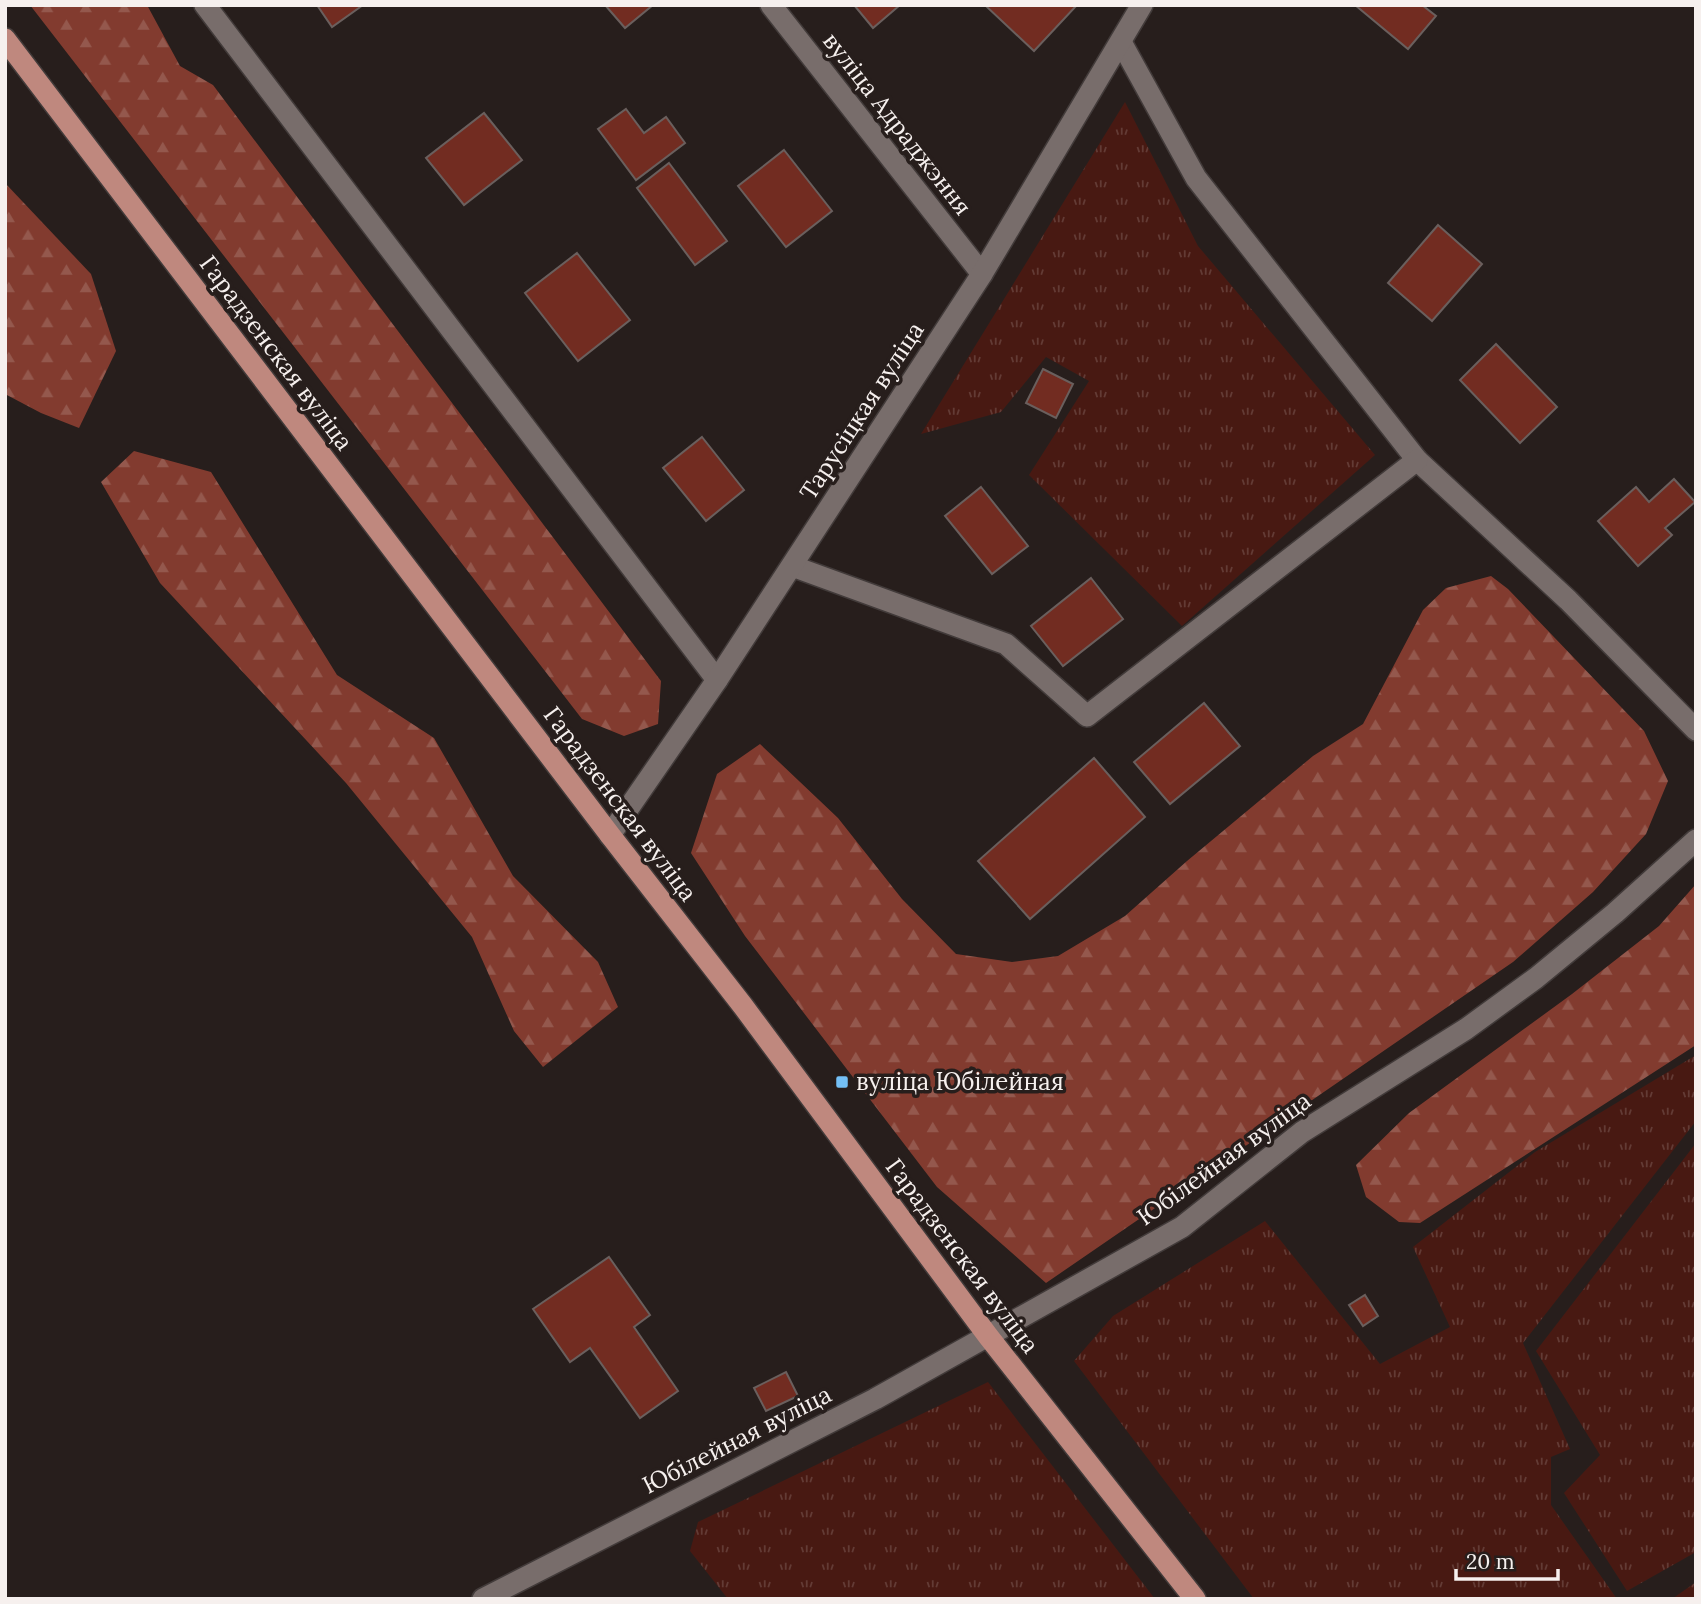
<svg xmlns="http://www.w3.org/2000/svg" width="1701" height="1604" viewBox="0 0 1701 1604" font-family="Lora,serif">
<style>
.grass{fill:url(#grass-tufts)}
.forest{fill:url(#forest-firs)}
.building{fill:#722c21;stroke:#6a5f5d;stroke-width:2}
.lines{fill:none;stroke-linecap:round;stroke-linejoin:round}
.minor-casing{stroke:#423b3a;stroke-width:24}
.major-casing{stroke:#423b3a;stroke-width:24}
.minor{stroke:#786d6b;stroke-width:21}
.major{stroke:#bf887e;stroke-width:21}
.poi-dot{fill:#74c0f6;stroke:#271e1c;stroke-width:2.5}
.labels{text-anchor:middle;stroke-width:7;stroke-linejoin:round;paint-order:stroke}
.street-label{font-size:24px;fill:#f6f0ee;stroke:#271e1c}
.poi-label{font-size:24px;fill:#f6f0ee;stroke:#271e1c;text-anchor:start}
</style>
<defs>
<pattern id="grass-tufts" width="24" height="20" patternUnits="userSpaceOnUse" patternTransform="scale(1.75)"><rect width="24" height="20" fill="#481912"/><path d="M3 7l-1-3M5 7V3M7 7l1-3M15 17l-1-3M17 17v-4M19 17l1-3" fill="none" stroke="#633b35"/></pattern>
<pattern id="forest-firs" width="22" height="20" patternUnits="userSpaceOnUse" patternTransform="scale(1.75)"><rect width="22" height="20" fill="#823b2f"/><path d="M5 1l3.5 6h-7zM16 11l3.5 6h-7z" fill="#94584d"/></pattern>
</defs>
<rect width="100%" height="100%" fill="#271e1c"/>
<!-- grass -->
<g class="grass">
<path d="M1125,102L1198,246L1375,455L1182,626L1029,475L1089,381L1046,357L1001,412L921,434Z"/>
<path d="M1696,1055V1121L1523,1343L1570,1449L1551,1457V1505L1617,1599H1254L1074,1361L1113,1316L1265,1221L1380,1364L1450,1327L1413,1247L1535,1152Z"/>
<path d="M1696,1143V1552L1627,1591L1564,1493L1600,1455L1536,1351Z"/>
<path d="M988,1382L1155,1599H728L690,1551L698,1522Z"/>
<path d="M1696,1582V1599H1672Z"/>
</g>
<!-- forest -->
<g class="forest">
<path d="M30,5H147L180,66L213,85L661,681L658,724L624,736L582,719Z"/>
<path d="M5,183L91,274L116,351L79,428L41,413L5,394Z"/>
<path d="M134,451L211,472L337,675L434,738L513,876L598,962L618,1007L543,1067L514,1031L472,937L346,783L160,583L101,482Z"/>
<path d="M1491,576L1508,589L1644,731L1668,781L1646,834L1593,892L1513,962L1046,1283L937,1187L745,936L691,853L717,774L760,744L838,818L902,899L956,954L1012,962L1058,956L1125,916L1187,861L1313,756L1363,724L1423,610L1446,588Z"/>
<path d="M1696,884V1045L1420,1223L1399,1222L1366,1197L1356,1165L1409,1113L1572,994L1659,926Z"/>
</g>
<!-- building -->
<g class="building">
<path d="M317,5H363L332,27Z"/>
<path d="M605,5H653L625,28Z"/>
<path d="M854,5H900L873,28Z"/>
<path d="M989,5H1077L1034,51L987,7Z"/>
<path d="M1355,5H1422L1436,16L1408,49Z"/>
<path d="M626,109L644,133L666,117L685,143L636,180L598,129Z"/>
<path d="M484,113L522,160L464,205L426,158Z"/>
<path d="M784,150L832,211L786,247L738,186Z"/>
<path d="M669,163L727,241L695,265L637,188Z"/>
<path d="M1438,225L1482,264L1432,321L1388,283Z"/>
<path d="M577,253L630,320L578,361L525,293Z"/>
<path d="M1496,344L1557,407L1520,443L1460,380Z"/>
<path d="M1043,369L1073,384L1056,418L1026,403Z"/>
<path d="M702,437L744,490L706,521L663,468Z"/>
<path d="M1674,479L1695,502L1665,528L1672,535L1638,566L1598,521L1636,487L1649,502Z"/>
<path d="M981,487L1028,546L992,574L945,516Z"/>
<path d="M1091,578L1123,619L1063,666L1031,626Z"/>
<path d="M1204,703L1240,746L1170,804L1134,762Z"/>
<path d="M1094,758L1145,817L1030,919L978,861Z"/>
<path d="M609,1257L650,1315L634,1327L678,1391L640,1418L590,1348L570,1362L533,1309Z"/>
<path d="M1365,1295L1378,1316L1363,1326L1349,1305Z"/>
<path d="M786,1372L798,1396L766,1411L754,1388Z"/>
</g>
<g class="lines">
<!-- minor casing -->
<g class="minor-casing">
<g id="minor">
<path d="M205,5L717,680"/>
<path d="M771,5L982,274"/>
<path d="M1121,42L1196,178L1417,460L1568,600L1696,730"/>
<path d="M792,566L1006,644L1087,716L1417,460"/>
<path d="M610,835L717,680L982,274L1142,5"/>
<path d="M483,1599L875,1399L1182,1227L1302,1132L1466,1029L1536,978L1615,913L1696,840"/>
</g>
</g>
<!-- major casing -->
<g class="major-casing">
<path id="major" d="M5,39L610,835L743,1006L988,1336L1195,1599"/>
</g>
<!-- minor -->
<use href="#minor" class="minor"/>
<!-- major -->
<use href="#major" class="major"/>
</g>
<!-- markers -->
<rect class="poi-dot" x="835" y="1075" width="14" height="14" rx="3.5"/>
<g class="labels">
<!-- street labels -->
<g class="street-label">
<text transform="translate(897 124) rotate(52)" y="8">вуліца Адраджэння</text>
<text transform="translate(276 353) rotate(53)" y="8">Гарадзенская вуліца</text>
<text transform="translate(862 411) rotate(-57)" y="8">Тарусіцкая вуліца</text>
<text transform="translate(620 804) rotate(53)" y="8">Гарадзенская вуліца</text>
<text transform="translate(1224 1159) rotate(-36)" y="8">Юбілейная вуліца</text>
<text transform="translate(962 1256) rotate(53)" y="8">Гарадзенская вуліца</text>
<text transform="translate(737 1440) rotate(-27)" y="8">Юбілейная вуліца</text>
</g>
<!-- poi labels -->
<g class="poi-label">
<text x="856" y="1090">вуліца Юбілейная</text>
</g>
</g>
<!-- border -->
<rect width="1701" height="1604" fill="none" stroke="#f6f0ee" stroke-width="14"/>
<!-- scale -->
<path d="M1456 1569v10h102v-10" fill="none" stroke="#f6f0ee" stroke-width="3.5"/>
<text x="1466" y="1569" font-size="21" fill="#f6f0ee" stroke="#271e1c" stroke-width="5" paint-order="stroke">20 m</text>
</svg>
